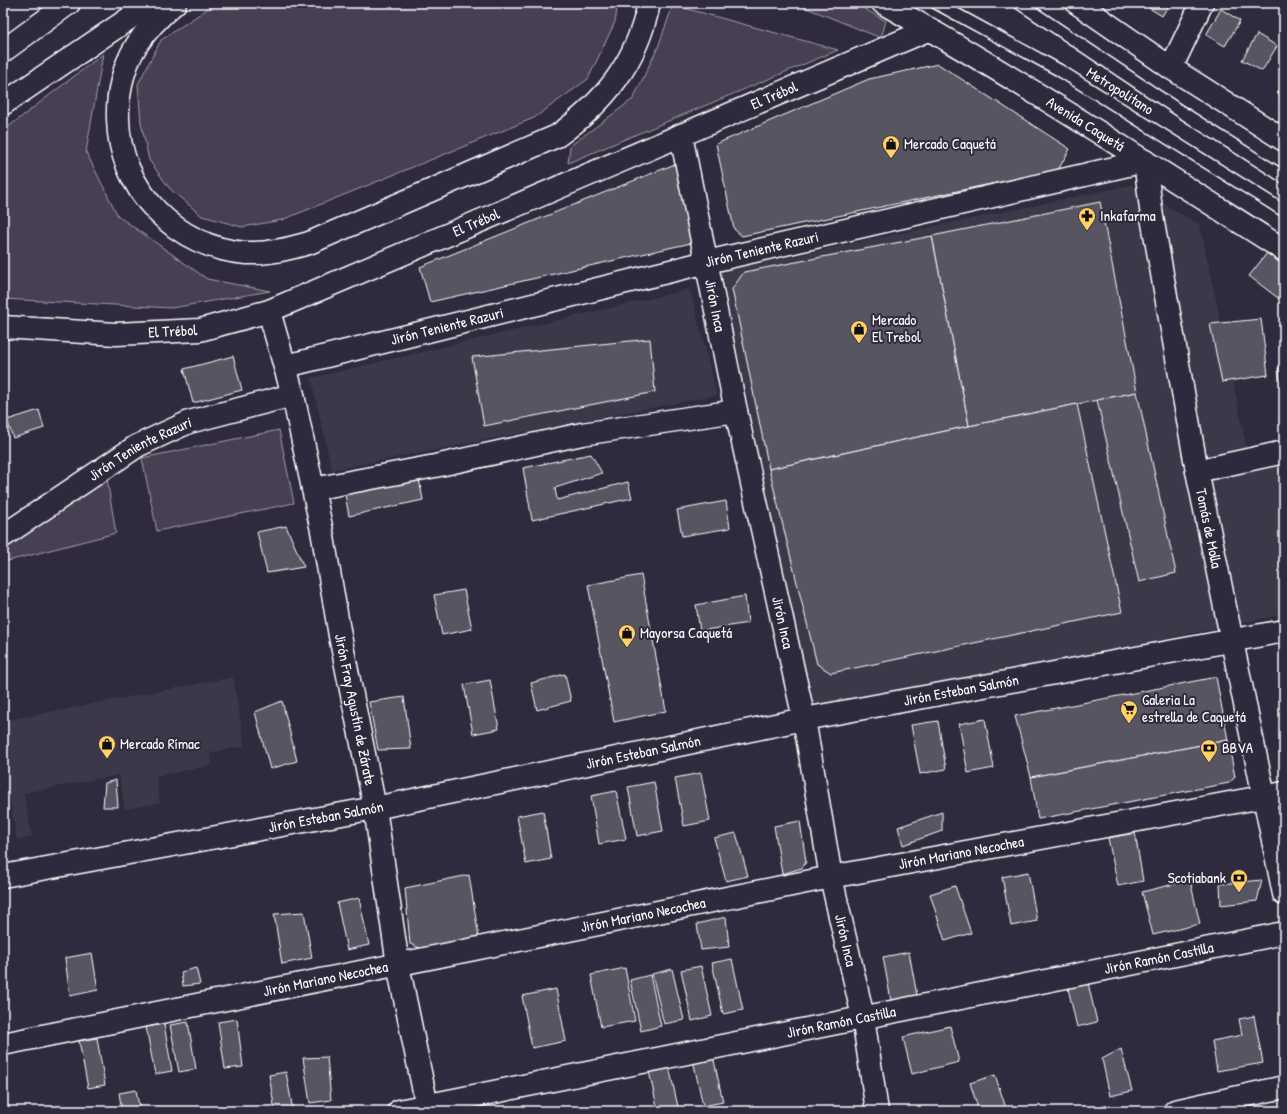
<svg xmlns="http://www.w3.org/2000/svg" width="1287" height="1114" viewBox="0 0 1287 1114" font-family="'Patrick Hand',sans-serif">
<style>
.built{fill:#3c3749}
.green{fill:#464152;stroke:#a2a0a8}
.building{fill:#595564;stroke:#fff}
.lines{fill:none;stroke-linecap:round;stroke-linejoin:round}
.lane-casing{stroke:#fff;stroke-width:14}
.street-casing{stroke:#fff;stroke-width:25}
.secondary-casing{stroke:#fff;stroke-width:25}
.primary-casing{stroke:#fff;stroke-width:25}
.highway-casing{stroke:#fff;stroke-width:25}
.lane{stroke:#2f2a3d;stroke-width:11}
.street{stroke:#2f2a3d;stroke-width:22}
.secondary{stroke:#2f2a3d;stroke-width:22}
.primary{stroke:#2f2a3d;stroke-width:22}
.highway{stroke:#2f2a3d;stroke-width:22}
.labels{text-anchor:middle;stroke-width:4;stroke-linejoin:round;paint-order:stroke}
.street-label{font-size:15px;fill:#fff;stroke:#2f2a3d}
.poi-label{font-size:15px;fill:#fff;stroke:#2f2a3d;text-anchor:start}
</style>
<rect width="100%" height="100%" fill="#2f2a3d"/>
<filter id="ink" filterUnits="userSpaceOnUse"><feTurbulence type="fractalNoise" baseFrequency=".025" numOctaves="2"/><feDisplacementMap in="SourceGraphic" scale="8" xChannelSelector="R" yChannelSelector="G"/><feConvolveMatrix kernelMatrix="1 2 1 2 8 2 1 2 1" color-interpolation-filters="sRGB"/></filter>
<g filter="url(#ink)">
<!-- built -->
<g class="built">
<path d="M1131,185L1200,225L1252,472L1284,465V614L811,713L721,271Z"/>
<path d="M690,289L717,395L332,470L311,378Z"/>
<path d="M233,677L245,746L210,753L212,765L156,776L160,803L125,809L119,775L24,793L32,837L17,840L9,794L3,795V721Z"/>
</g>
<!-- green -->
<g class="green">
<path d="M216,3H618L615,22L588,79L534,118L282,220L242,227L202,216L170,189L149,160L141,123L138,84L161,40Z"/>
<path d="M794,3H854L886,21L881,38Z"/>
<path d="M673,5L838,50L568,163L570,146L633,99L658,47Z"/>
<path d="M103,54L86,152L118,216L207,279L270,291L172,308L3,299V131Z"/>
<path d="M279,430L294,503L157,531L142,458Z"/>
<path d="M106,473L116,533L4,562L3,540Z"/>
</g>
<!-- building -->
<g class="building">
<path d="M1141,3H1170L1162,16Z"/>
<path d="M1221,9L1240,21L1225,46L1206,35Z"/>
<path d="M1257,34L1277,46L1262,71L1242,60Z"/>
<path d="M938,64L1070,149L1058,170L742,236L734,229L716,144L869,79Z"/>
<path d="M1284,85V98L1277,93Z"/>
<path d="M680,162L691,243L430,302L420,267Z"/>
<path d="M1100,202L1137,392L969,426L932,236Z"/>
<path d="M932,236L969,426L769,469L732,289L744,272Z"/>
<path d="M1267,253L1284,266V300L1282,301L1249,276Z"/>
<path d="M1261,319L1268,375L1222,382L1210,324Z"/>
<path d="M650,339L655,392L484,426L472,357Z"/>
<path d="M233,356L242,390L193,403L184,369Z"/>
<path d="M1284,367V400L1278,368Z"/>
<path d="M1137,392L1176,573L1139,582L1097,400Z"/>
<path d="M1077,404L1122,612L831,673L817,664L769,469L969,426Z"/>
<path d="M39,410L44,428L13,438L7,420Z"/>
<path d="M591,454L602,473L555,488L557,500L628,482L632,498L532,520L523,468Z"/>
<path d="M419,479L423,500L349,516L345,494Z"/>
<path d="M726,501L730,528L682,536L677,510Z"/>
<path d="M286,526L304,567L267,573L257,532Z"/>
<path d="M641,575L666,711L614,722L588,585Z"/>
<path d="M464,590L472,629L442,635L434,595Z"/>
<path d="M745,596L748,623L700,631L696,605Z"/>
<path d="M565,674L571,701L537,710L531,683Z"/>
<path d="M1216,677L1228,740L1031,777L1015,716Z"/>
<path d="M490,680L499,729L473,734L464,685Z"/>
<path d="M404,697L411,749L378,750L369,702Z"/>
<path d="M282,701L297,761L270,769L255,712Z"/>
<path d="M985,719L994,768L968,773L959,724Z"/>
<path d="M938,721L946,769L920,774L911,725Z"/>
<path d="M1228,740L1235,777L1229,783L1038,819L1031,777Z"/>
<path d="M701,773L710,821L684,826L675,778Z"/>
<path d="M116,780L118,807H103L105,783Z"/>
<path d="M654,782L663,831L637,836L628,787Z"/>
<path d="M616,791L626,839L599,844L591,796Z"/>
<path d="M543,811L551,859L526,864L517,816Z"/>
<path d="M942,812V831L903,845L898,827Z"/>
<path d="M800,821L806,862L802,868L782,874L774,826Z"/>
<path d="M736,833L748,876L726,881L714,838Z"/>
<path d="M1135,833L1143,881L1118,886L1108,838Z"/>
<path d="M1028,872L1037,921L1011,926L1002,877Z"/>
<path d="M469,875L479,938L422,949L410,944L405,888Z"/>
<path d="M1190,880L1200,924L1153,935L1142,892Z"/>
<path d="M1262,880L1257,901L1221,905L1220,884Z"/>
<path d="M955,886L971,933L945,941L930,894Z"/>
<path d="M359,898L369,945L347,950L337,903Z"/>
<path d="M304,912L312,958L282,964L274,914Z"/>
<path d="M726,917L729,947L701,950L697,924Z"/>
<path d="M909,952L918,1001L892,1006L883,957Z"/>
<path d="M92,953L98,990L70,996L65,958Z"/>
<path d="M732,959L743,1010L723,1014L712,963Z"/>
<path d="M701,966L712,1016L692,1021L681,970Z"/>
<path d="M196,968L200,984L183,986L181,972Z"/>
<path d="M625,968L635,1021L601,1027L591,975Z"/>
<path d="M672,969L684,1020L664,1024L652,974Z"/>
<path d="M650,975L661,1026L641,1031L630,980Z"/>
<path d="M1088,983L1097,1022L1077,1027L1068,988Z"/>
<path d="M556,989L566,1041L532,1048L522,996Z"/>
<path d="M1254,1016L1263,1063L1217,1071L1212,1041L1242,1035L1239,1019Z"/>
<path d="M237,1019L243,1067L225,1069L218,1022Z"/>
<path d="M188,1022L196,1069L179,1072L170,1025Z"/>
<path d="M164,1024L172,1071L155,1074L146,1027Z"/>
<path d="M950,1026L959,1062L912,1074L903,1037Z"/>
<path d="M97,1038L105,1085L88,1088L79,1041Z"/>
<path d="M1121,1049L1132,1091L1110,1096L1102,1059Z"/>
<path d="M712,1051L723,1102L703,1106L692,1055Z"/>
<path d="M327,1057L331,1100L310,1103L303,1058Z"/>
<path d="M668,1062L679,1111H658L648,1067Z"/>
<path d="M286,1072L293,1111H275L269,1075Z"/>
<path d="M995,1075L1007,1111H979L970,1083Z"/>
<path d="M136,1090L140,1111H122L119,1093Z"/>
<path d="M64,1105L65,1111H38V1110Z"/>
</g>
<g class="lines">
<!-- lane casing -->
<g class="lane-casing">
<g id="lane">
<path d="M936,3L1059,70L1284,211"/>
<path d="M1019,3L1180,111L1284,177"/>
</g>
</g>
<!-- street casing -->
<g class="street-casing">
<g id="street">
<path d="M1171,68L1202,3"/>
<path id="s1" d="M681,135L736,411L804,719L831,877L863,1017L877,1111"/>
<path id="s2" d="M269,311L293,395L322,531L340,636L375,808L398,965L428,1111"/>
<path id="s3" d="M286,366L707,262L1145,161L1152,217L1197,471L1284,894"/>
<path d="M1197,471L1284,452"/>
<path d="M313,489L435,466L582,434L736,411"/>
<path id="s4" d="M3,536L137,446L189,422L293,395"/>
<path id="s5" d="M3,1044L831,877L1284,793"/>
<path id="s6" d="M399,1111L1284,933"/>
<path d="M1175,1111L1284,1087"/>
</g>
</g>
<!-- secondary casing -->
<g class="secondary-casing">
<g id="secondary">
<path id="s7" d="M3,327L116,334L200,330L269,311L930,29"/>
<path id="s8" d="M3,876L375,808L804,719L1284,631"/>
</g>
</g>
<!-- primary casing -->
<g class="primary-casing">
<g id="primary">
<path id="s9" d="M883,3C1020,80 1152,166 1284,250"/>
<path d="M1077,3L1171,68L1284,140"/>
</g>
</g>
<!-- highway casing -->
<g class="highway-casing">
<g id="highway">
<path d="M175,3C161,15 146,30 136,46C123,67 117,94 118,119C119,189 176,248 246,253C268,254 288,249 309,243L557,136C605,102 637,62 649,3"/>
<path d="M3,51L69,3"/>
<path d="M3,104L152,3"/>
</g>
</g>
<!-- lane -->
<use href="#lane" class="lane"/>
<!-- street -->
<use href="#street" class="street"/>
<!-- secondary -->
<use href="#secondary" class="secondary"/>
<!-- primary -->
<use href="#primary" class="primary"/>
<!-- highway -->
<use href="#highway" class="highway"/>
</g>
</g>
<!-- icons -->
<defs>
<g id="shop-pin" transform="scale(0.9)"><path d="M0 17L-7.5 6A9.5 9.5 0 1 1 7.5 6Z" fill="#ffd166" stroke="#2f2a3d"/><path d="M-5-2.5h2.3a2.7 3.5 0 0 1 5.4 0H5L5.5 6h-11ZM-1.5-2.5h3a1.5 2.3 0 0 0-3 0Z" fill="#111"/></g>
<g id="pharmacy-pin" transform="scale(0.9)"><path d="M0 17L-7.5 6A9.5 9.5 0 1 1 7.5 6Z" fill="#ffd166" stroke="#2f2a3d"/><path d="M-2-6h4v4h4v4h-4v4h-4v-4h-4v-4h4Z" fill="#111"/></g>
<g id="supermarket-pin" transform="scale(0.9)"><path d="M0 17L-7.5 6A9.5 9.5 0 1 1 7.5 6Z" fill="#ffd166" stroke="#2f2a3d"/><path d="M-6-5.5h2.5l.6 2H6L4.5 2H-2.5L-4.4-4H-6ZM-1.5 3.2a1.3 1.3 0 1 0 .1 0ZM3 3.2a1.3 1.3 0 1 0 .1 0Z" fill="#111"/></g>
<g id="bank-pin" transform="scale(0.9)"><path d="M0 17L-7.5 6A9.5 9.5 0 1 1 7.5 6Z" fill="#ffd166" stroke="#2f2a3d"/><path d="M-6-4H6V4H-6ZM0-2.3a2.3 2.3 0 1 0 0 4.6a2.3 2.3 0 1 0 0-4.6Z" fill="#111"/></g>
</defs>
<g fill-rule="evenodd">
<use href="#shop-pin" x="891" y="144"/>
<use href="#pharmacy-pin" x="1087" y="216"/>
<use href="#shop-pin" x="859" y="329"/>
<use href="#shop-pin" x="627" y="633"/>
<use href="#supermarket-pin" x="1129" y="709"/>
<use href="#shop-pin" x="107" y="744"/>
<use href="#bank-pin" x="1209" y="748"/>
<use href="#bank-pin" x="1239" y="878"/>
</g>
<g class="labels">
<!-- street labels -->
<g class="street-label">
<text transform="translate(1120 91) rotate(32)" y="5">Metropolitano</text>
<text dy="5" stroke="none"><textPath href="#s7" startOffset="818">El Trébol</textPath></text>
<text dy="5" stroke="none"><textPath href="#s9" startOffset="236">Avenida Caquetá</textPath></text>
<text dy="5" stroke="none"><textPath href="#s7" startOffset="494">El Trébol</textPath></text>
<text dy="5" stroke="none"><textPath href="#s3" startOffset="490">Jirón Teniente Razuri</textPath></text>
<text dy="5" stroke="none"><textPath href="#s1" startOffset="174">Jirón Inca</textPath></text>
<text dy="5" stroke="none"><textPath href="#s3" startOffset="166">Jirón Teniente Razuri</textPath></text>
<text dy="5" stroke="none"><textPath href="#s7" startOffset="170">El Trébol</textPath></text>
<text dy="5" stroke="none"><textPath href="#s4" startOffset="163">Jirón Teniente Razuri</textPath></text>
<text dy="5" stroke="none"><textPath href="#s3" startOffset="1256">Tomás de Molla</textPath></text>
<text dy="5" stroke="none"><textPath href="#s1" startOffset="498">Jirón Inca</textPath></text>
<text dy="5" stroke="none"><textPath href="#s8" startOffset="976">Jirón Esteban Salmón</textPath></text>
<text dy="5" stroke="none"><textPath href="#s2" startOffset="408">Jirón Fray Agustín de Zárate</textPath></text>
<text dy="5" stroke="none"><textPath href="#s8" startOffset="652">Jirón Esteban Salmón</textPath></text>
<text dy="5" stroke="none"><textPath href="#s8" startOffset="328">Jirón Esteban Salmón</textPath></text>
<text dy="5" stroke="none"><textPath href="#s5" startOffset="977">Jirón Mariano Necochea</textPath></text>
<text dy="5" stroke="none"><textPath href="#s5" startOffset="653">Jirón Mariano Necochea</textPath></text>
<text dy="5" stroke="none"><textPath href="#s1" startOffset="822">Jirón Inca</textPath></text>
<text dy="5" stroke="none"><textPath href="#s6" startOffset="775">Jirón Ramón Castilla</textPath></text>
<text dy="5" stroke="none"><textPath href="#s5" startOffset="329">Jirón Mariano Necochea</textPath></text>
<text dy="5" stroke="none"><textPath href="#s6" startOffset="451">Jirón Ramón Castilla</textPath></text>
</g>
<!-- poi labels -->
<g class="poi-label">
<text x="904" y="149">Mercado Caquetá</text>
<text x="1100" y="221">Inkafarma</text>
<text x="872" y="325">Mercado<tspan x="872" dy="17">El Trebol</tspan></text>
<text x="640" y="638">Mayorsa Caquetá</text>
<text x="1142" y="705">Galeria La<tspan x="1142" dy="17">estrella de Caquetá</tspan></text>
<text x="120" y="749">Mercado Rímac</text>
<text x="1222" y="753">BBVA</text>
<text x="1226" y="883" text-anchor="end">Scotiabank</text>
</g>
</g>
<!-- margin -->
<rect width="1287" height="1114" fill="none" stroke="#2f2a3d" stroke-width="16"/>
<rect x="8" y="8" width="1271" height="1098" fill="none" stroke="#fff" stroke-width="1.5" filter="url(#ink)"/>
</svg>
